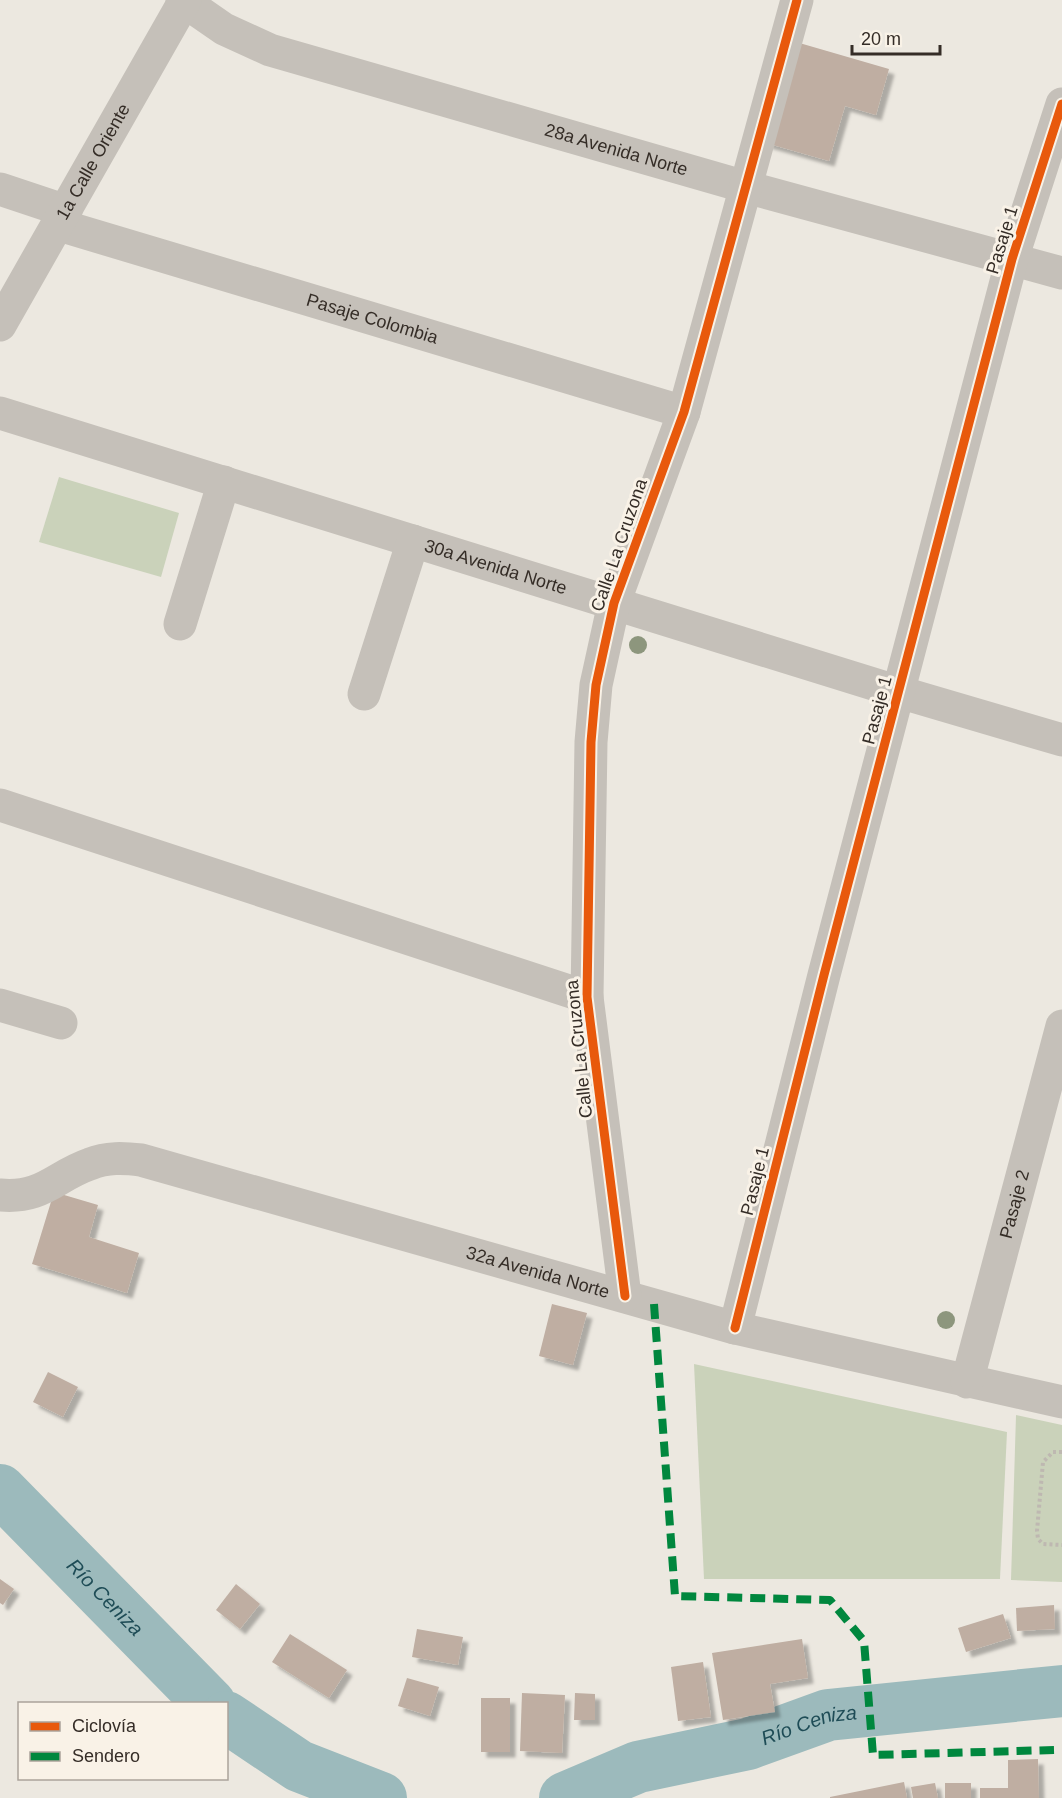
<svg xmlns="http://www.w3.org/2000/svg" width="1062" height="1798" viewBox="0 0 1062 1798" font-family="Helvetica,sans-serif">
<style>
.green{fill:#cad2ba}
.lines{fill:none;stroke-linecap:round;stroke-linejoin:round}
.river{stroke:#9cbabc;stroke-width:52}
.building{fill:#bfaea2;filter:url(#shadow)}
.path{stroke:#beb8b1;stroke-width:4;stroke-dasharray:3 3;stroke-linecap:butt}
.minor{stroke:#c5c0b9;stroke-width:33}
.quiet{stroke:#00873e;stroke-width:8;stroke-dasharray:15 8;stroke-linecap:butt}
.cycleway-casing{stroke:#f9f2e7;stroke-width:13}
.cycleway{stroke:#e8590c;stroke-width:9}
.tree{fill:#8d967d}
.labels{text-anchor:middle;stroke-width:6;stroke-linejoin:round;paint-order:stroke}
.street-label{font-size:18px;fill:#352d27;stroke:#f9f2e7}
.water-label{font-size:20px;font-style:italic;fill:#1e4c56;stroke:#f9f2e7}
</style>
<defs>
<filter id="shadow"><feDropShadow dx="5.5" dy="5.5" stdDeviation="1.5" flood-color="#0004"/></filter>
</defs>
<rect width="100%" height="100%" fill="#ece8e0"/>
<!-- green -->
<g class="green">
<path d="M59,477L179,513L161,577L39,542Z"/>
<path d="M694,1364L1007,1432L1000,1579H704Z"/>
<path d="M1016,1415L1062,1425V1582L1011,1580Z"/>
</g>
<g class="lines">
<!-- river -->
<g class="river">
<path id="s1" d="M0,1490L210,1704"/>
<path d="M226,1717L299,1766L381,1798"/>
<path id="s2" d="M565,1798L638,1767L748,1744L828,1715L1062,1691"/>
</g>
</g>
<!-- building -->
<g class="building">
<path d="M796,42L889,69L876,115L845,106L829,161L766,143Z"/>
<path d="M54,1192L98,1205L89,1237L139,1253L127,1293L32,1264Z"/>
<path d="M552,1304L587,1313L573,1365L539,1356Z"/>
<path d="M48,1372L78,1387L63,1417L33,1402Z"/>
<path d="M0,1579L14,1589L3,1605L0,1603Z"/>
<path d="M236,1584L260,1604L240,1629L216,1610Z"/>
<path d="M1054,1605L1055,1629L1017,1631L1016,1608Z"/>
<path d="M1003,1614L1011,1638L966,1652L958,1628Z"/>
<path d="M417,1629L463,1637L458,1665L412,1657Z"/>
<path d="M290,1634L347,1670L329,1698L272,1662Z"/>
<path d="M802,1639L808,1678L770,1684L775,1712L723,1720L712,1653Z"/>
<path d="M703,1662L711,1717L678,1721L671,1667Z"/>
<path d="M407,1678L439,1687L430,1716L398,1706Z"/>
<path d="M522,1693L565,1695L562,1753L520,1751Z"/>
<path d="M575,1693L595,1694V1720H574Z"/>
<rect x="481" y="1698" width="29" height="54"/>
<path d="M1038,1759L1039,1798H980V1788H1008V1760Z"/>
<path d="M904,1782L907,1798H830V1797Z"/>
<path d="M935,1783L938,1798H913L911,1787Z"/>
<rect x="945" y="1783" width="26" height="15"/>
</g>
<g class="lines">
<!-- path -->
<path class="path" d="M1062,1452H1053L1043,1462L1037,1531L1038,1539L1043,1544L1062,1545"/>
<!-- minor -->
<g class="minor">
<path id="s3" d="M182,0L224,29L270,50L746,187L1062,273"/>
<path d="M0,189L66,211"/>
<path id="s4" d="M59,225L684,412"/>
<path id="s5" d="M0,325L185,0"/>
<path id="s6" d="M0,413L899,692L1062,740"/>
<path d="M180,624L224,482"/>
<path d="M364,694L413,541"/>
<path d="M0,805L587,997"/>
<path d="M0,1005L61,1023"/>
<path id="s7" d="M0,1195C43,1199 55,1176 90,1164C107,1157 124,1158 141,1160L735,1328L1062,1402"/>
<path d="M625,1296L587,997L591,742L596,685L614,603L684,412L797,0"/>
<path d="M735,1328L824,975L1012,259L1062,104"/>
<path id="s8" d="M967,1382L1062,1026"/>
</g>
<!-- quiet -->
<path class="quiet" d="M654,1304L675,1596L830,1600L864,1641L873,1755L1054,1750"/>
<!-- cycleway casing -->
<g class="cycleway-casing">
<g id="cycleway">
<path d="M625,1296L587,997L591,742L596,685L614,603L684,412L797,0"/>
<path d="M735,1328L824,975L1012,259L1062,104"/>
</g>
</g>
<!-- cycleway -->
<use href="#cycleway" class="cycleway"/>
</g>
<!-- trees -->
<g class="tree">
<circle cx="638" cy="645" r="9"/>
<circle cx="946" cy="1320" r="9"/>
</g>
<g class="labels">
<!-- street labels -->
<g class="street-label">
<text dy="6" stroke="none"><textPath href="#s3" startOffset="462">28a Avenida Norte</textPath></text>
<text dy="6" stroke="none"><textPath href="#s5" startOffset="188">1a Calle Oriente</textPath></text>
<text transform="translate(1002 240) rotate(-73)" y="6">Pasaje 1</text>
<text dy="6" stroke="none"><textPath href="#s4" startOffset="327">Pasaje Colombia</textPath></text>
<text transform="translate(619 545) rotate(-71)" y="6">Calle La Cruzona</text>
<text dy="6" stroke="none"><textPath href="#s6" startOffset="519">30a Avenida Norte</textPath></text>
<text transform="translate(877 710) rotate(-75)" y="6">Pasaje 1</text>
<text transform="translate(579 1049) rotate(-96)" y="6">Calle La Cruzona</text>
<text transform="translate(755 1181) rotate(-76)" y="6">Pasaje 1</text>
<text dy="6" stroke="none"><textPath href="#s8" startOffset="184">Pasaje 2</textPath></text>
<text dy="6" stroke="none"><textPath href="#s7" startOffset="561">32a Avenida Norte</textPath></text>
</g>
<!-- water labels -->
<g class="water-label">
<text dy="7" stroke="none"><textPath href="#s1" startOffset="150">Río Ceniza</textPath></text>
<text dy="7" stroke="none"><textPath href="#s2" startOffset="256">Río Ceniza</textPath></text>
</g>
</g>
<!-- legend -->
<rect x="18" y="1702" width="210" height="78" fill="#f9f2e7" stroke="#aba39a" stroke-width="1.5"/>
<rect x="30" y="1722" width="30" height="9" fill="#e8590c" stroke="#aba39a" stroke-width="1.5"/>
<text x="72" y="1732" font-size="18" fill="#352d27">Ciclovía</text>
<rect x="30" y="1752" width="30" height="9" fill="#00873e" stroke="#aba39a" stroke-width="1.5"/>
<text x="72" y="1762" font-size="18" fill="#352d27">Sendero</text>
<!-- scale -->
<path d="M852 45v9h88v-9" fill="none" stroke="#352d27" stroke-width="3"/>
<text x="861" y="45" font-size="18" fill="#352d27" stroke="#f9f2e7" stroke-width="4.5" paint-order="stroke">20 m</text>
</svg>
